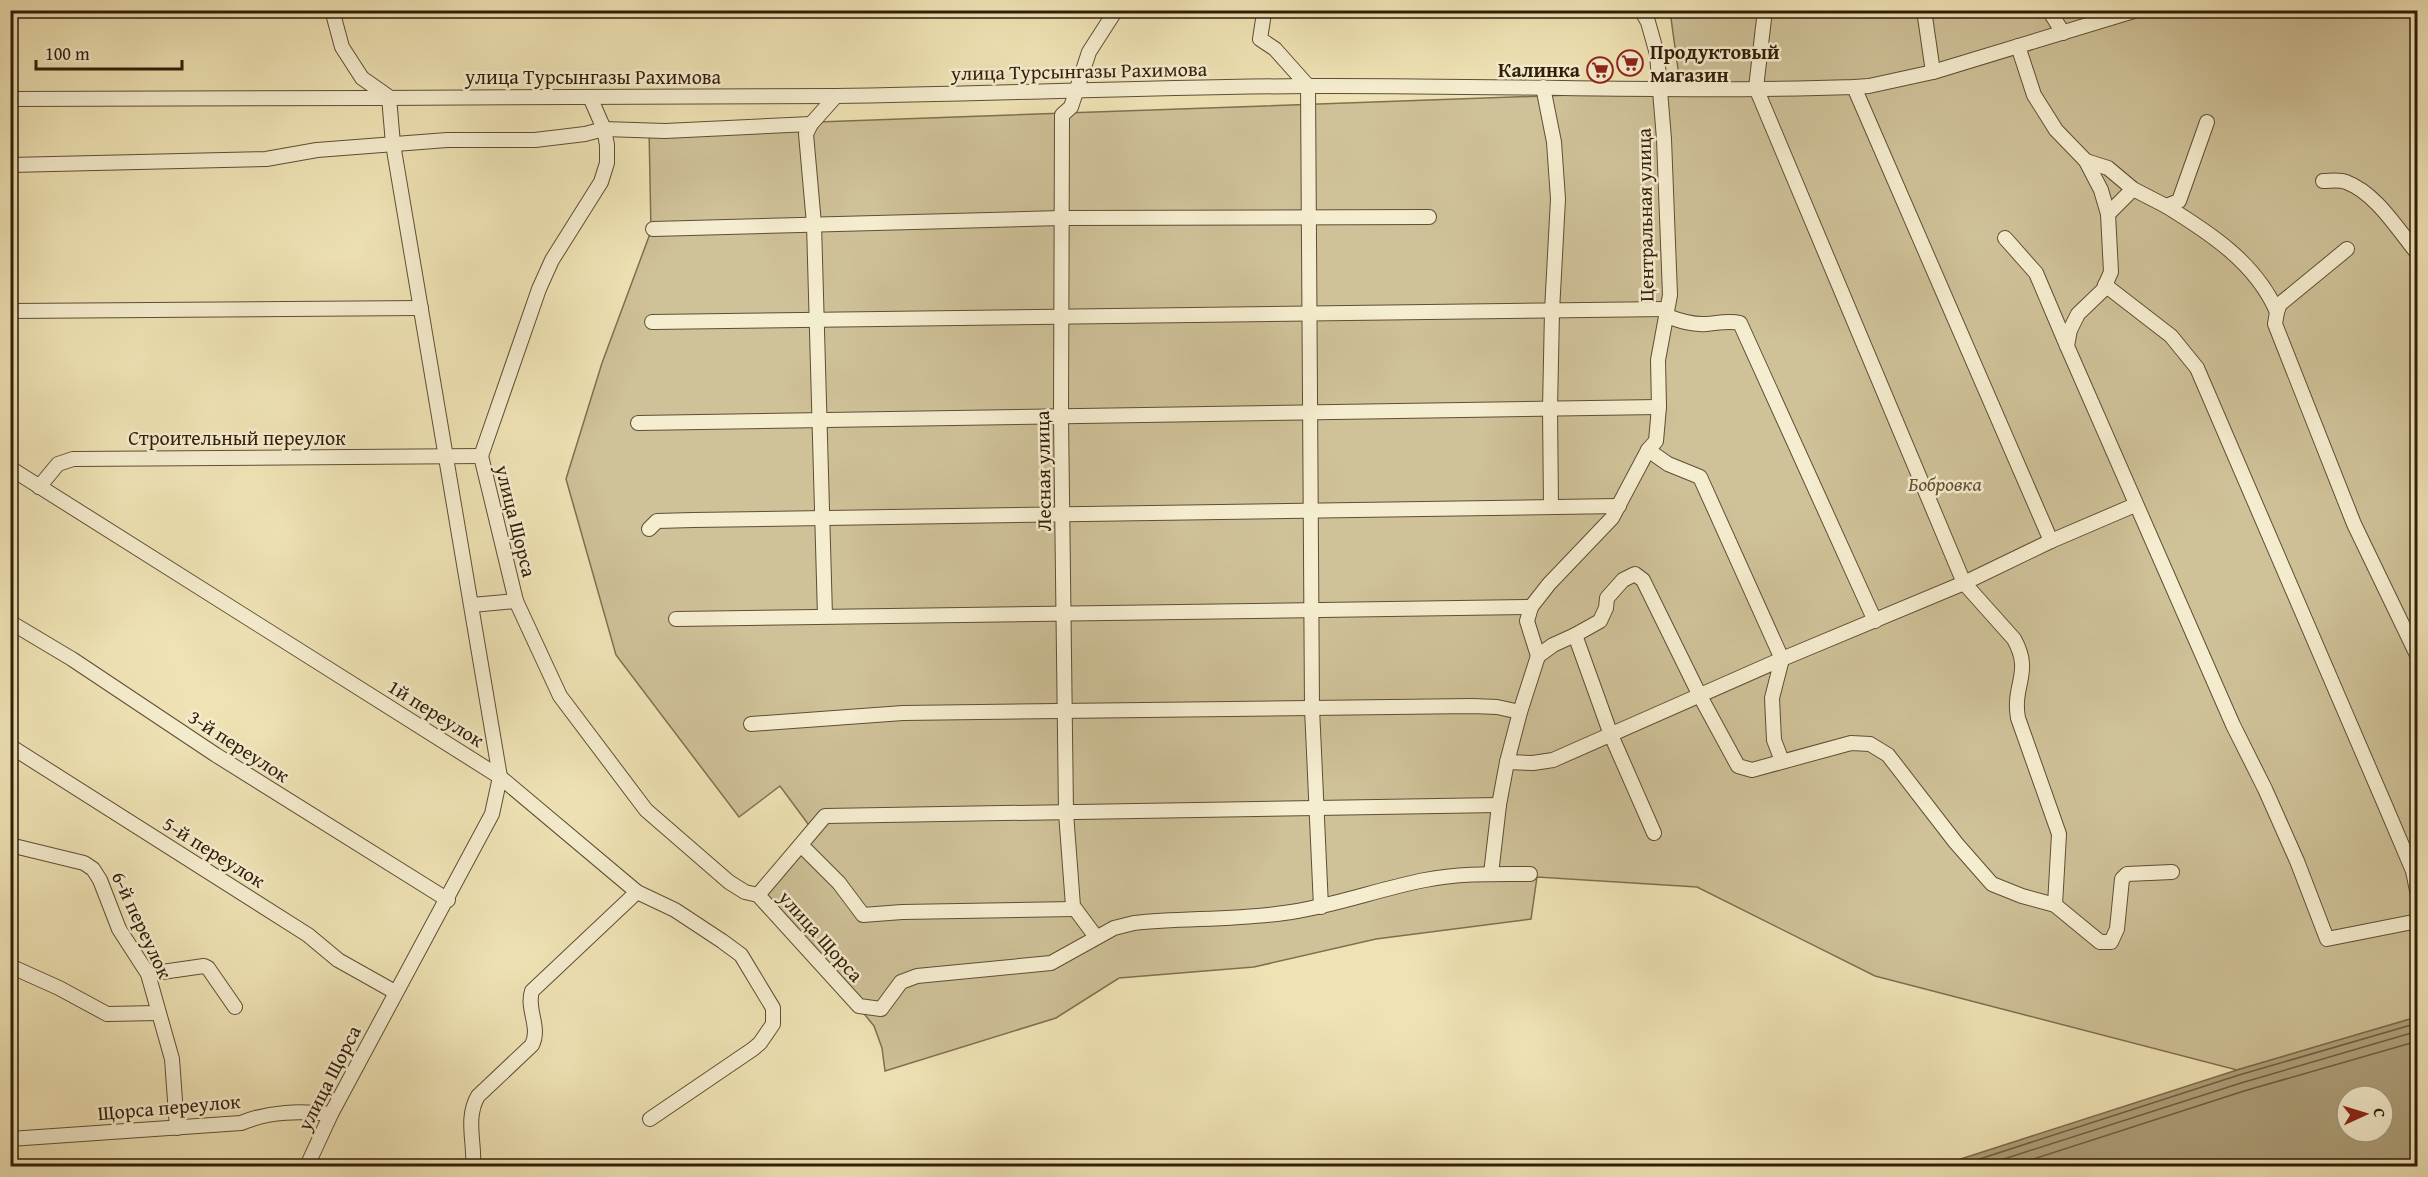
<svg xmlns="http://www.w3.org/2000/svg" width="2428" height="1177" viewBox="0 0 2428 1177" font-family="'Gentium Book Plus',serif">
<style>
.green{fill:#cfc198;stroke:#806f50;stroke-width:1.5}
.water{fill:#aea07a;stroke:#7c6c4c;stroke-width:1.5;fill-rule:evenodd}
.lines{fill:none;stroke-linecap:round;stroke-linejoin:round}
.shore{stroke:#705e41;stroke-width:1.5}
.minor-casing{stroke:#604e33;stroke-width:16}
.minor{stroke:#f5edcf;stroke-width:14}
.labels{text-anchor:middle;stroke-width:5;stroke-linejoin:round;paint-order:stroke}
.poi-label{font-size:20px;font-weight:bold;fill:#311d08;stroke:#f5edcf;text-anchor:start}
.street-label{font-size:20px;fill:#311d08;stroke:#f5edcf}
.park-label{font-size:20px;font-style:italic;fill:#604e33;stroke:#f5edcf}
</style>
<rect width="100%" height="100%" fill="#efe3b5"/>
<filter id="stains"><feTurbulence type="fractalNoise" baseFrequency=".00333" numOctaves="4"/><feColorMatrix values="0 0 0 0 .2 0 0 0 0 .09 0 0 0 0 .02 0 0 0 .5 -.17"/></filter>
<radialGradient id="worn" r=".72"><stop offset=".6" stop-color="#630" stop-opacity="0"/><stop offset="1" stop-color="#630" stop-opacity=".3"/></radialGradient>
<!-- green -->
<path class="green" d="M1670,11H2417V1017L2237,1070L1875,976L1697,887L1537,877L1531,919L1376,939L1254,967L1119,978L1056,1018L885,1071L882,1048L874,1026L830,972L758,893L814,832L780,786L739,817L616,655L566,479L602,363L651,231L649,128L1681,91Z"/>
<!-- water -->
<path class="water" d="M2417,1017V1166H1939L2237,1070ZM2347,1096H2383V1132H2347Z"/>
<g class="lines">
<!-- shore -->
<g class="shore">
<path d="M1958,1166L2239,1075L2418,1023"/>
<path d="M1982,1166L2241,1083L2418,1031"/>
<path d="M2012,1166L2244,1091L2418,1041"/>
</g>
<!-- minor casing -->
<g class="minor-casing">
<g id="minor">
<path d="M1268,10L1264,13L1260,39L1275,49L1308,86"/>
<path d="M1765,10L1756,88L1964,583L2014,639C2033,673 2012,684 2018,718L2059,834L2055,905"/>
<path d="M1924,10L1933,72"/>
<path d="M2049,10L2063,33"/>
<path d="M2018,46L2034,95L2056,130L2086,161L2101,190L2108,214L2111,272L2103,290L2078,314L2070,330L2067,346L2233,725L2265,789L2297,861L2327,939L2418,921"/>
<path d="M1308,86L1312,708L1321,907"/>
<path d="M1543,87L1554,142L1558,199L1552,311L1550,409L1551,507"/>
<path d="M1854,87L2051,541"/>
<path d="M590,97L604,129L607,145V163L601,182L552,260L539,289L481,456L516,601L560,696L646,810L729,882L745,892L758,895L859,1006L881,1009L901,982L917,976L1051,963L1114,928L1134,923C1183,918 1234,920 1284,913C1332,907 1378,889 1425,880C1460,873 1495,874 1530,874"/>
<path d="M10,99C285,97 560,99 835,96C993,94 1150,87 1308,86C1490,85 1672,93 1854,87L1869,86L1933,72L2137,10"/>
<path d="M2086,161L2108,168L2133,189L2166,206L2179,201L2207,122"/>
<path d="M10,165L266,159L317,150L447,140H535L585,134L604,129L665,131L811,124"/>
<path d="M2323,181C2330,181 2339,179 2346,182C2376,193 2398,230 2418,254"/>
<path d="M2166,206C2210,233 2256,263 2277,312"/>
<path d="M2108,214L2133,189"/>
<path d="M653,229L1061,218L1429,217"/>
<path d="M2005,238L2036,273L2067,346"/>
<path d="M2347,249L2280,304L2277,312L2275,324L2354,524L2418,657"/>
<path d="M2105,285L2171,336L2197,368L2385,805L2413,871L2418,895"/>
<path d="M10,311L421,308"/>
<path d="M1667,316C1680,321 1692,325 1706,324C1719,323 1728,320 1740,323L1875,621"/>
<path d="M652,322L1667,309"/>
<path d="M638,423L1659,407"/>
<path d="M1648,450L1668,464L1700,477L1782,659L1772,698L1774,740L1782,761"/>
<path d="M10,468L500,777L637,892L675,910L722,941L741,955L773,1008V1024L760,1043L753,1049L650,1119"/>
<path d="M39,487L58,464L73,459L481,456"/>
<path d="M649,529L657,521L693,520L1619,506"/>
<path d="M472,605L516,601"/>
<path d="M825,616L814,224L806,134L811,124L836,96"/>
<path d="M676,619L1531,607"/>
<path d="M10,622L72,659L216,755L448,900"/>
<path d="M1575,635L1600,621L1606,608L1607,598L1623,580L1635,574L1643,580L1700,696L1738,766L1752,770L1851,743L1870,744L1888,755L1956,843L1992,884L2022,896L2055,905L2100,942H2111L2117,929L2122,879L2127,874L2172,872"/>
<path d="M1538,656L1553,645L1575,635L1611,735L1654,833"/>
<path d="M751,724L903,713L1472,706L1497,707L1520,712"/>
<path d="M10,746L308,935L338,960L395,992"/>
<path d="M1507,762L1533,763L1553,760L1782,659L1964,583L2051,541L2135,505"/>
<path d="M10,845L84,863L93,869L100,880L119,929L148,974L172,1059L177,1128"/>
<path d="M801,845L839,883L863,915L902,912L1074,909"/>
<path d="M1491,874L1499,805L1507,762L1520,712L1538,656L1527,621L1531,607L1549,584L1612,518L1648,450L1656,441L1659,407L1658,360L1670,295L1664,139L1657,54L1648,22L1641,10"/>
<path d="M758,895L825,816L1499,805"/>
<path d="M1096,937L1073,906L1066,813L1061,417L1062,115L1071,107L1089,52L1116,10"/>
<path d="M10,966L59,988L107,1014L158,1013"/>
<path d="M148,974L204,966L208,968L235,1007"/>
<path d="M10,1139L241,1123C270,1111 300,1111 331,1114"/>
<path d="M307,1166L331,1114L492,814L500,777L393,144L389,97L362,78L342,47L332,10"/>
<path d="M473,1166C475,1143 465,1118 478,1096L532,1045C541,1027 526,1009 532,991L637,892"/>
</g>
</g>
<!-- minor -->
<use href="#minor" class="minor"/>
</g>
<!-- icons -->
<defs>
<g id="supermarket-ring" transform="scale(1.35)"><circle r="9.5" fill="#f5edcf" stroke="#8f2418" stroke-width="1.5"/><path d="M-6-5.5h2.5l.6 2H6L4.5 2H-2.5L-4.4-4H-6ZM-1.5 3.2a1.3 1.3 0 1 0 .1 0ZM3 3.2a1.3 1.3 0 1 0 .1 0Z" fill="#8f2418"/></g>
</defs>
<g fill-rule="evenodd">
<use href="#supermarket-ring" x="1630" y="63"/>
<use href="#supermarket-ring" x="1600" y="70"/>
</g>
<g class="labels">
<!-- poi labels -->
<g class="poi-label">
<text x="1650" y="59">Продуктовый<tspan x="1650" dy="23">магазин</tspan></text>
<text x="1580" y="77" text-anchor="end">Калинка</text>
</g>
<!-- street labels -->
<g class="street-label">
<text transform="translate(1079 71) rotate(-1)" y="7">улица Турсынгазы Рахимова</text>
<text x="593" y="84">улица Турсынгазы Рахимова</text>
<text transform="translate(1645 215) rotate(-91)" y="7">Центральная улица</text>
<text x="237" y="445">Строительный переулок</text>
<text transform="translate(1043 471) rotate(-91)" y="7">Лесная улица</text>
<text transform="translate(516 521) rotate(76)" y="7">улица Щорса</text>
<text transform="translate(436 713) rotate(32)" y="7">1й переулок</text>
<text transform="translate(239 746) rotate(33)" y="7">3-й переулок</text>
<text transform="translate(214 852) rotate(32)" y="7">5-й переулок</text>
<text transform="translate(142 925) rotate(65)" y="7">6-й переулок</text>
<text transform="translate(821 936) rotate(48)" y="7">улица Щорса</text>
<text transform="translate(329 1078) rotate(-63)" y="7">улица Щорса</text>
<text transform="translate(169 1107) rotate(-5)" y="7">Щорса переулок</text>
</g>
<!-- park labels -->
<g class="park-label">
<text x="1945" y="491">Бобровка</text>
</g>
</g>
<!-- margin -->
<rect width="2428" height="1177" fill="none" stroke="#efe3b5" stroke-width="36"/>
<rect x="12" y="12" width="2404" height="1153" fill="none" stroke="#311d08" stroke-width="3"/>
<rect x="18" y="18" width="2392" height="1141" fill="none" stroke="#311d08" stroke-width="1.5"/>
<!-- north arrow -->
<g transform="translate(2365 1114) rotate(86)"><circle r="28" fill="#f5edcf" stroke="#a79a7f" stroke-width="1.5"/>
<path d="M0-4.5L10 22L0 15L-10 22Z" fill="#8f2418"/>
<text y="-9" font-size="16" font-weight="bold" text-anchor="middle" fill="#311d08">С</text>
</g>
<!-- scale -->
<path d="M36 60v9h146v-9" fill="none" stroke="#311d08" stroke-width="3"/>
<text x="45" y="60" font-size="18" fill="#311d08" stroke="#f5edcf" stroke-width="4.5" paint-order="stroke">100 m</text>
<rect width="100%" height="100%" filter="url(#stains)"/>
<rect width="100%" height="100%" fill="url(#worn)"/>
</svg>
